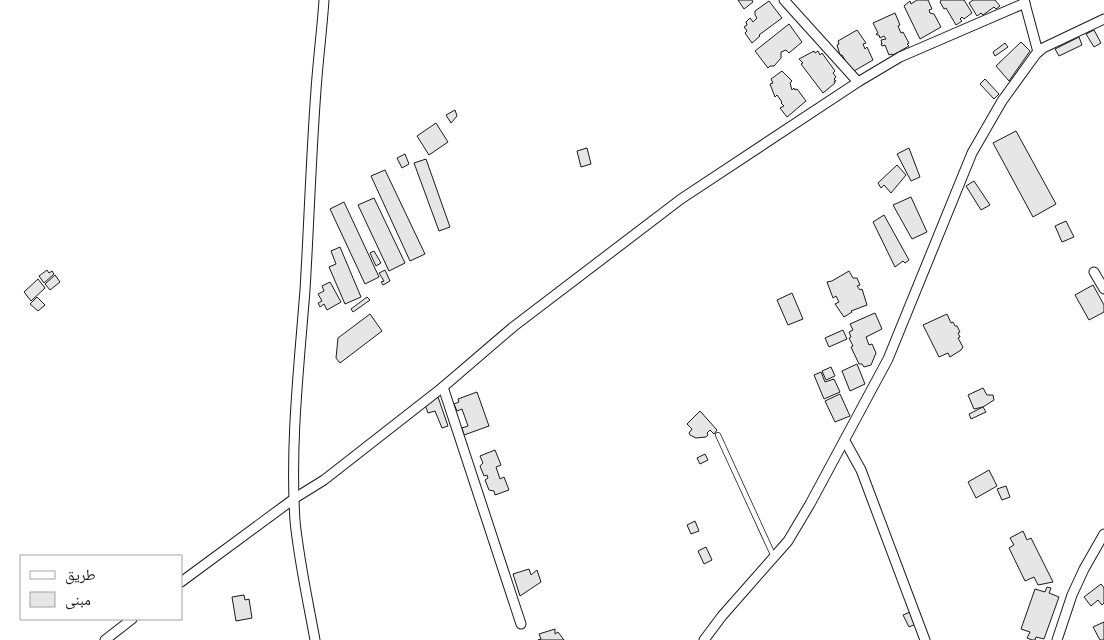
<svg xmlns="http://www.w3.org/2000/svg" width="1104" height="640" viewBox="0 0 1104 640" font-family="'PT Sans Narrow','Noto Naskh Arabic',sans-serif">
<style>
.building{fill:#e6e6e6;stroke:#1a1a1a}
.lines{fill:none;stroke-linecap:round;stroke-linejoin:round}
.service-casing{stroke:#1a1a1a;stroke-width:6}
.minor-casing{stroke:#1a1a1a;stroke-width:11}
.service{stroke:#fff;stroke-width:4.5}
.minor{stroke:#fff;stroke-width:9}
</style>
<rect width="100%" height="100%" fill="#fff"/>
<!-- building -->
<g class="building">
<path d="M738,0H752L753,2L744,9Z"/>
<path d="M928,0L932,9L929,10L930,13L934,14L941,27L920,39L904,6L910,1L911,4L917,0Z"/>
<path d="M941,0H964L972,13L964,19L962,17L960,19L962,21L956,25L946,8L944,9L940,2Z"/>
<path d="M973,0H995L1000,6L996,9L994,7L983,15L981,13L977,16L969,3Z"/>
<path d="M769,1L782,18L759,35L760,36L752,43L745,33L747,31L744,27L747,25L746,22L750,18L753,22L757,18L755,15V11Z"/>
<path d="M895,13L900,25L898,26L901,33L903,32L909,43L907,44L909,46L893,55L892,54L889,55L885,45L882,46L881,44H882L881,40L886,39L884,36L880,38L879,35H877L876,34L878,33L873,23Z"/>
<path d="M789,24L802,42L789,53L786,50L781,52V58L774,66H770L768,68L755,51Z"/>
<path d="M857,30L866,43L863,44L865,49L867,47L873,60L854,71L853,69L851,70L842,55H840L837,45L839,44L838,41Z"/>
<path d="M1094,30L1101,43L1094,47L1086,34Z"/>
<path d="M1079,37L1082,45L1059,56L1055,49Z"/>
<path d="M1021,42L1030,51L1009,81L996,66Z"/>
<path d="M1005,43L1008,47L995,56L993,52Z"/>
<path d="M814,51L815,53L818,51L820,55L822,53L835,71L833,73L836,77L834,79L836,81H834L835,83L823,93L801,64L803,63L799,59Z"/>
<path d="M782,71L792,81L790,83L792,90L794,88L795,90L797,89L806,101L787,117L780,108L784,106L781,103L782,102L777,95L775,97L770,84L773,83L771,79Z"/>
<path d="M985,79L999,94L994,99L980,84Z"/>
<path d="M455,110L457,116L451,123L446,115Z"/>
<path d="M436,123L448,142L429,155L417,136Z"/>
<path d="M1016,131L1056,204L1033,217L993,143Z"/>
<path d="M587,148L591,164L581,167L577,151Z"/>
<path d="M909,148L920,177L911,181L897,154Z"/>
<path d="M405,154L409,164L402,168L397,158Z"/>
<path d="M426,159L450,227L439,231L414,163Z"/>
<path d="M897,165L906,175L891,193L884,185L881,188L878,183Z"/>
<path d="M385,170L425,254L410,261L371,176Z"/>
<path d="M974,181L990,205L981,210L966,186Z"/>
<path d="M911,197L927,232L912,239L893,205Z"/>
<path d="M374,198L405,263L389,271L358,205Z"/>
<path d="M344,202L379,277L365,284L330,209Z"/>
<path d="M884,215L909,260L905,263L903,261L895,267L873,222Z"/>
<path d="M1066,221L1074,237L1062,242L1055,226Z"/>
<path d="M340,247L361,297L345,304L329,267L336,264L331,251Z"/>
<path d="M374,251L381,263L376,266L370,253Z"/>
<path d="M47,270L49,273L52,271L54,274L44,283L39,276Z"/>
<path d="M385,270L390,281L383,285L381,282L384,281L379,273Z"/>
<path d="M849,271L853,278H857L860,285L857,286L860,290L862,289L867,305L851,311L852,312L844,317L835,304L839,302L836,296L833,298L827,282L832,281Z"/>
<path d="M55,275L60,282L50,290L45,284Z"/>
<path d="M38,279L45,288L31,301L24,292Z"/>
<path d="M330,282L341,302L327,310L324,304L320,307L318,303L322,301L318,294L324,291L322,286Z"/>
<path d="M1093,285L1104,305V312L1089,320L1075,295Z"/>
<path d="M792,293L803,319L788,325L777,300Z"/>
<path d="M37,297L45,305L38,311L30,304Z"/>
<path d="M367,297L370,300L353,312L351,309Z"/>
<path d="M875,313L882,329L866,337L869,345L872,344L876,353L871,365L864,367L862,364H859L851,347L853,346L849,338L851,337L849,332L853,330L850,324Z"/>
<path d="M370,314L382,331L340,363L336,358L338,338Z"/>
<path d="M947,314L951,323L953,322L955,326H957L960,332L958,333L960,337L958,338L963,347L961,350L950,357L948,353L939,357L923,325Z"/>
<path d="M843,330L847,339L829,347L825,338Z"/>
<path d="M857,364L865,384L850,391L842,371Z"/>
<path d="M831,367L835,376L826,380L822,371Z"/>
<path d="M821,372L825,382L834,379L840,392L824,399L814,375Z"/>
<path d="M983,388L987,395H993L994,400L983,407L974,409L968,395Z"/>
<path d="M477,392L489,426L464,435L462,428L468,426L462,409L457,411L454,404L459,402L458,399Z"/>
<path d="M840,394L850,416L835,422L825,401Z"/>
<path d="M438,397L448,426L442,428L435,411L428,413L424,402Z"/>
<path d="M983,407L986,412L971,419L969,414Z"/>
<path d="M700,411L717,430L714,434L710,430L707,433L708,435L706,437L696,438L690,435L689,433L692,429L687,424Z"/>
<path d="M495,450L501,465L496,467L500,479L504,477L509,490L495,495L494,491L489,490L485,480L488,478L487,475L484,476L480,466L483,463L480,456Z"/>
<path d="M705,454L708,460L700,464L697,458Z"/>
<path d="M989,470L997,486L976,498L968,482Z"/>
<path d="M1006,486L1010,497L1002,500L997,489Z"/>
<path d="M695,521L699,531L691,534L687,525Z"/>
<path d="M1023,531L1027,540L1031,538L1053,582L1038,585L1034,577L1025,581L1009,548L1014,545L1010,538Z"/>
<path d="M706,547L712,560L704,564L698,551Z"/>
<path d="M529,569L531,575L537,570L541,582L520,596L513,574Z"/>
<path d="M1101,584L1104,588V603L1102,605L1098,600L1091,606L1084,597Z"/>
<path d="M1047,587L1051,588L1049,593L1059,597L1044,639L1036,637L1035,640H1032L1027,638L1030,632L1021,629L1035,589L1045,592Z"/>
<path d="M244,595L245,600L249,599L252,618L236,621L232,597Z"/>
<path d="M910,612L916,624L909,627L903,615Z"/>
<path d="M1104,622V640H1100L1093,627Z"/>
<path d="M555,629V634L558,632L564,640H538L541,639L539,634Z"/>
</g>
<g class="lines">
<!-- service casing -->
<g class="service-casing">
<path id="service" d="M718,435L774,557"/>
</g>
<!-- minor casing -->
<g class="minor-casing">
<g id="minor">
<path d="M784,0L858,82"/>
<path d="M1024,0L1038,52"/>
<path d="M1094,272L1104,289"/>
<path d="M443,387L521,624"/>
<path d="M845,441L861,470L925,640"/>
<path d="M181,582L295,498L324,480L443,387L513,327L681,199L858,82L900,57L1025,3"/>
<path d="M105,640L132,619"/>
<path d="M315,640C308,601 299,561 295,521C290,444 299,367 305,290C309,224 311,157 316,90C318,60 322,30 324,0"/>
<path d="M704,640L722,616L788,541L810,504L888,359L972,153L1002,101L1036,54L1043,48L1104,19"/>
<path d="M1057,640L1072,595L1084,569L1104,534"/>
</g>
</g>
<!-- service -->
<use href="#service" class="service"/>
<!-- minor -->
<use href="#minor" class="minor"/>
</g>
<!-- legend -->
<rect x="20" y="555" width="162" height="65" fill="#ffffff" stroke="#a3a3a3"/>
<rect x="30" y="571" width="25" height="8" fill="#ffffff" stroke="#a3a3a3"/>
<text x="65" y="580" font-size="15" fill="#1a1a1a">طريق</text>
<rect x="30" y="592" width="25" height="15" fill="#e6e6e6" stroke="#a3a3a3"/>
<text x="65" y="605" font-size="15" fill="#1a1a1a">مبنى</text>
</svg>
